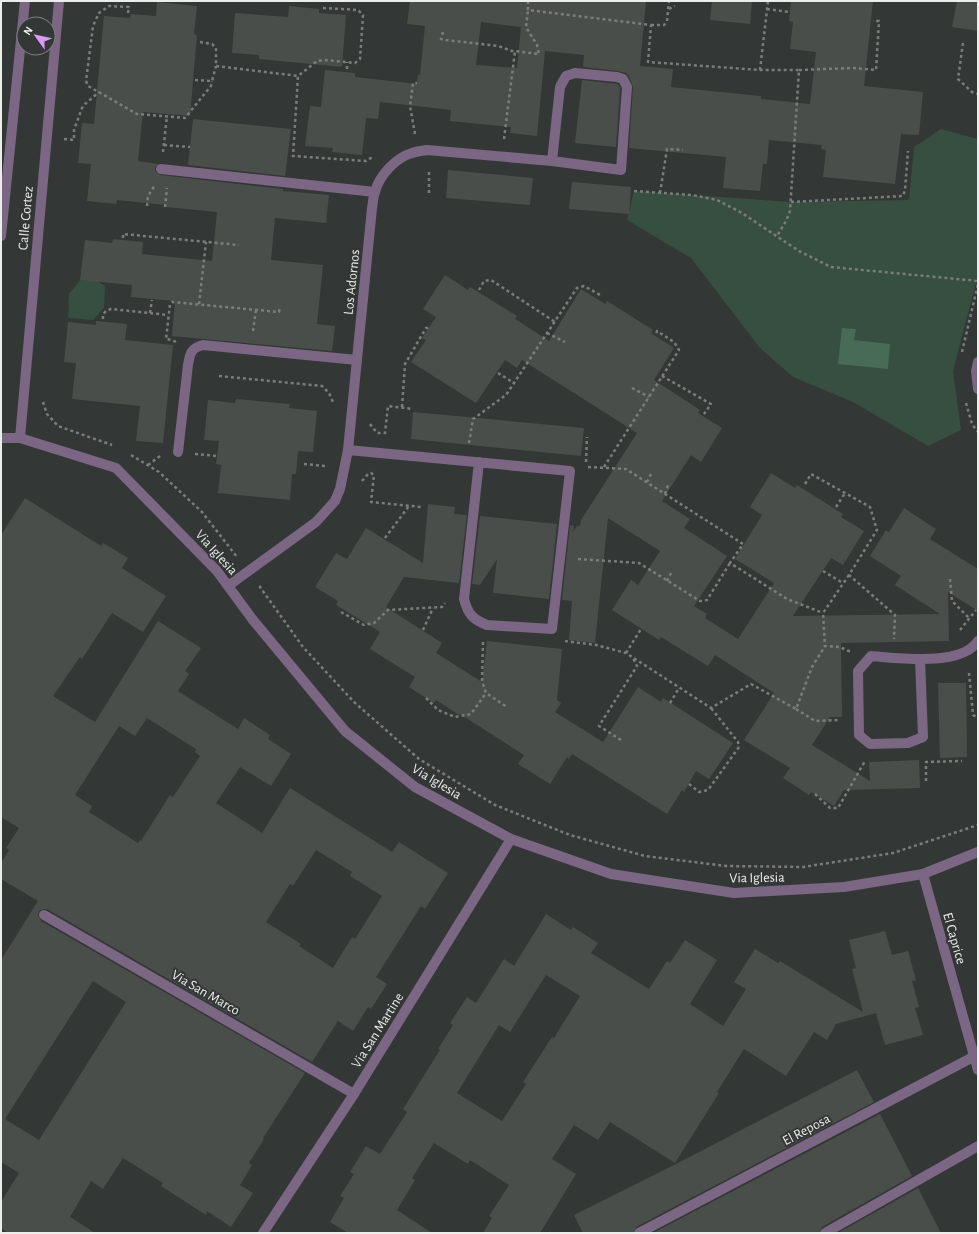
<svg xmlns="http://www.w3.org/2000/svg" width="979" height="1234" viewBox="0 0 979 1234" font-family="'Alegreya Sans',sans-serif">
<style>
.green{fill:#364f40}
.water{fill:#486b55}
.building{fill:#4a4e4b;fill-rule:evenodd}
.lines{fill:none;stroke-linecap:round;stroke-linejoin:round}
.path{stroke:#7a7d7b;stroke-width:2.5;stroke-dasharray:3 3;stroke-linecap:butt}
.minor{stroke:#7b6684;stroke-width:10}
.labels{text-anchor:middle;stroke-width:4;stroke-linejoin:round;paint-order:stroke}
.street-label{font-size:14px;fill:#eceeec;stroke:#333735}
</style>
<rect width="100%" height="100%" fill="#333735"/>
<!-- green -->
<g class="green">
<path d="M941,129L978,139V275L953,371L961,430L928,446L853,402L793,377L760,348L691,258L627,220L634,191L791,202L909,200L914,147Z"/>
<path d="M81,279L96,280L105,286L104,308L93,320L68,318L69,294Z"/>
</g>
<!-- water -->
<path class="water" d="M842,328L856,329L854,340L890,344L888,369L838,364Z"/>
<!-- building -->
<g class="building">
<path d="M410,1H646L640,66L673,69L671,87L761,96V99L810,104L816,52L790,49L793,22L789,21L791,1H873L864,86L923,92L919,135L901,134L895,184L823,177L826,150L821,149L822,145L769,140L767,164H763L760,191L723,188L726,157L629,148L633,87L629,76L626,73L618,71L583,67L584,55L545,51L537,136L510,133L511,127L450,121L451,110L380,102L378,119L366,118L362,155L332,152L333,148L305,146L310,106L321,107L325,70L355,73V77L417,84L418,75H420L425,26L407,24ZM481,22L521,27L517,68L476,65Z"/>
<path d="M712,1H752L750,24L710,20Z"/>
<path d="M957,1H978V31L952,27Z"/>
<path d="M157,2L197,6L194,34L197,35L190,116L143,112L138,161L158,164L155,168V171L160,175L283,189V191L329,195L326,223L275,218L271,260L323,265L317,324L335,326L332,351L172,336L175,301L131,297L132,285L80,280L85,240L112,243L113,239L143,242L142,254L212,261L217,212L166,207V205L117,200L116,204L87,201L91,164L78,163L82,123L94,124L104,16L130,18L131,14L156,16Z"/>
<path d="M289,6L319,9V13L346,15L342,67L259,59V55L232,53L235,13L288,17Z"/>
<path d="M582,80L618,84L620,88L616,147L575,143Z"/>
<path d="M193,119L291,129L285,176L188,165Z"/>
<path d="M448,170L533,178L530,205L446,198Z"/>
<path d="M572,182L631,187L629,214L569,209Z"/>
<path d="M445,275L468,290L470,287L517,316L515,319L549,341L581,289L605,304L607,301L653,330L651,333L674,348L654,380L700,410L698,413L722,428L701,462L691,455L662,501L690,519L684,528L727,556L694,606L707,614L705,618L738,639L774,583L735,559L762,515L750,507L771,473L795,488L797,485L843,514L841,517L864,531L843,565L831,558L793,616L940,614L895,585L901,576L870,556L886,530L889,532L904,508L936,529L930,539L978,569V611L948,592L949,641L841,643L842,717H830L812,745L870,781L869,762L919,760L920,788L844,790L834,806L811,792L809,795L783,778L790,768L744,740L774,693L715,655L708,666L661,637L659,640L612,610L631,580L638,585L660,551L608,518L595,643L569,640L572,601L562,600L570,525L574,526L573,532L577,526H580L581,520L637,433L522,360L517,368L505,360L476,403L411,362L426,340L422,338L436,317L423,309Z"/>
<path d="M96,321L127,324L125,340L173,345L163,443L136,441L140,406L72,399L76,363L64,362L68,322L96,325Z"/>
<path d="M236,399L290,404L289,408L317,411L313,452L298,451L296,474H292L290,500L218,493L221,465L216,464L219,441L204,440L208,400L235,403Z"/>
<path d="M413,412L584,428L581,456L411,439Z"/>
<path d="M25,498L101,546L103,543L128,558L122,568L166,596L143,632L112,613L82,659L80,657L53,696L95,722L158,621L201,648L185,671L189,674L178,691L238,729L244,718L270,735L268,739L291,754L271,786L240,767L216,803L262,833L290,788L392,852L399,842L448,873L425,909L421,906L376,977L387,984L371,1009L368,1007L353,1031L338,1021L312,1062L47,909H44L39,911L38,915L41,921L305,1073L263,1138L264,1139L249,1163L252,1165L240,1185L253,1193L231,1227L207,1211L206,1215L161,1186L163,1183L123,1158L103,1189L91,1181L70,1217L95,1233H8L1,1228V1202L19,1173L1,1162V960L38,901L1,879V863L9,850L6,848L19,828L1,817V535ZM147,718L196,749L195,752L200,756L173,797L170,795L141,841L140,840L138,843L89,812L92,806L75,795L119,726L135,736ZM316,850L352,872L350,876L382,896L355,939L352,937L333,968L299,946L301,944L266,922L290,884L293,886ZM93,981L126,1002L39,1140L5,1119Z"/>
<path d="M428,504L455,507L454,514L467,515L459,583L404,577L386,607L442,643L436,653L482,682L487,641L562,649L557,700L561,703L555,712L603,742L638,687L661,702L663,698L733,743L709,779L696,771L684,792L682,790L667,814L572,754L569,759L567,757L550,784L518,764L524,755L460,714L459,715L436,700L434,703L409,687L415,677L370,649L380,632L336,605L338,601L315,587L336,553L347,559L366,528L423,563Z"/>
<path d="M480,516L557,524L549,599L493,593L497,559L480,585L472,584Z"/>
<path d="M938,683H966L967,757L940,758Z"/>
<path d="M546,914L571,930L573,927L598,943L591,953L649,989L667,961L670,963L685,940L717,960L690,1004L723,1026L746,989L734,982L755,949L778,963L780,961L863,1012L852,969L856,968L849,940L885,931L892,955L908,951L916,980L912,981L919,1007L915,1008L923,1035L885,1045L876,1013L836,1024L827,1040L814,1032L786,1076L744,1049L717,1092L719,1093L675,1163L610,1122L598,1140L574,1125L552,1159L576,1174L540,1233H483L492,1218L489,1216L509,1185L470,1160L468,1164L434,1143L412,1178L415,1180L397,1210L432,1233H348L330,1222L344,1198L340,1196L354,1174L350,1172L366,1146L380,1154L407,1112L403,1109L440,1050L438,1049L453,1025L450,1023L467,997L476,1003L504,959L514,966ZM546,975L580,996L554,1038L552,1037L523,1082L526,1084L502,1121L457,1093L499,1025L510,1032Z"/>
<path d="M857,1070L874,1102L636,1227L633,1233H583L574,1215L676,1164Z"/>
<path d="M880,1114L912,1176L822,1227L819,1233H653Z"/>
<path d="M918,1188L941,1233H838Z"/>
</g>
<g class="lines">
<!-- path -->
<g class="path">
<path d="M528,1V10L651,25L648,62L760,70H799L790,211L786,221L777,236"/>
<path d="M323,8L358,10L363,15L360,59L355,63L325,60L317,61L298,76L293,156L366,161L374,156"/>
<path d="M669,9L675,6"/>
<path d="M767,9L789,12"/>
<path d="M128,13L129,7L109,6L99,13L93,26L86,81L88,86L137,114L185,118L211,86L212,81"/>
<path d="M651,25H664L667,21L669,1"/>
<path d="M443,32L441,39L446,40L498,46L512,51H515"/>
<path d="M200,42L212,44L216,48V66L298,76"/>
<path d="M963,43L958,79L972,92L978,94"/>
<path d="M347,69V62"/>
<path d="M760,70L768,1"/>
<path d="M799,70L852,68L876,70L879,21H873"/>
<path d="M195,80L212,81L216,66"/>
<path d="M415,134L410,106L413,83H417"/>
<path d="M64,139L74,140V130L82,108L85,104L99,92"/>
<path d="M504,139L515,51L539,54L537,45L526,27L528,10"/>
<path d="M164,145L190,147"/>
<path d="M163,152L167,116"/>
<path d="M634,191L692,195L717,200L742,213L799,251L831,267L978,281"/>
<path d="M429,193V169"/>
<path d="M660,193L667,149L683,150"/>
<path d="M791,202L903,196L905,190L908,151"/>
<path d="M147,206L148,196L155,185"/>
<path d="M165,207L167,188"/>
<path d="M123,238V234L239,245"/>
<path d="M479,290L484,281L491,280L555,322"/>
<path d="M199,304L206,242"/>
<path d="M150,313L152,300"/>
<path d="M103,319V314L106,311L111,309L168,315"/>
<path d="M253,331L256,310"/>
<path d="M547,333L565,342"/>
<path d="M176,342L172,340L166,339L170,304L172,302L279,312L280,306"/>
<path d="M962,352L978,284"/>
<path d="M498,373L514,383"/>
<path d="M219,376L322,386L329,393L333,402"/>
<path d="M662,376L711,404L704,414"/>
<path d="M632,388L649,397"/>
<path d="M43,402L47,414L58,426L112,445"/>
<path d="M966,403L972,424L978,432"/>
<path d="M402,407L405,364L426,328H429"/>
<path d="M370,424L377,433H385L388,406L413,409"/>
<path d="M469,443L473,419L506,395L577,288L584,286L602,296"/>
<path d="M195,454L217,456"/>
<path d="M131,455L159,472L202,512L237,557"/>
<path d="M586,462L587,437"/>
<path d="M304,464L325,466"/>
<path d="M148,465L160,456"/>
<path d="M588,467L626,469L743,544L730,563L787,599L823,613"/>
<path d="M604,467L679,350L674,342L657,331L656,335"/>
<path d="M362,481L368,474L371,473L374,475L371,502L421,507"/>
<path d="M647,482L651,474"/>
<path d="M805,484L811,474L870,507L877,530L849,575L895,615L894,639"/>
<path d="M665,494L668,485"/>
<path d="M836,507L845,493"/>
<path d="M385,538L409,506"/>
<path d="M578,559L639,563L700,601L707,600L730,563"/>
<path d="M823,571L843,583"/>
<path d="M849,575L823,613L825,646L840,647L851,652"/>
<path d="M950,579L952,601L969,618"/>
<path d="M667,581L671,573"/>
<path d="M261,586L260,587L303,647L354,702L419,759L495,805L570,835L645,856L726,866L803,867L893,853L978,825"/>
<path d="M341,612L364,625L374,623L388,610L442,607L445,603"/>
<path d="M423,630L433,608"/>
<path d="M960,630L976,610"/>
<path d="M565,641L596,645L626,653L711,708L751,684L796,709L812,667L825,646"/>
<path d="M483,642L482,681L486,693L507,707"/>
<path d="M626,653L641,629"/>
<path d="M969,673L973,715L978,718"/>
<path d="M426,698L438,710L455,717L471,714L486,693"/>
<path d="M670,703L679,688"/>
<path d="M796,709L815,721L840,720"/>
<path d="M621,740L599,726L637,666L633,658"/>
<path d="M926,781V762L962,761"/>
<path d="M689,784L699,792L708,790L739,747L738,742L711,708"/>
<path d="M815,794L830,808H838L865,761"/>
</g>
<!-- minor -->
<g class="minor">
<path d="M161,169L375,192"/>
<path d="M1,236L25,1"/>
<path d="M978,362L976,371L978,389"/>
<path d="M1,438H20L116,468L217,571L253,620L345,731L415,787L511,839L611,874L734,893L844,887L923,874L978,852"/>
<path d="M20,438L59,1"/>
<path d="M348,450L570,471L552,629L487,625C472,619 468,614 464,599L479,462"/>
<path d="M178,452L188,365C190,353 191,348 203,345L357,360"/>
<path d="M228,586L316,522L325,512L335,501L340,489L348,450L372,208C373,203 373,197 375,192C379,176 395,158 412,153C417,151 422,151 427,150L552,161L621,170L627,87L623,79L617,77L575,73L566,76L560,87L552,161"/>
<path d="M920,659L923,737L908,743L870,744L859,735L858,671L871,656C899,658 961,667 978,641"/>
<path d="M923,874L978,1070"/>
<path d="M44,915L354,1094"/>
<path d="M263,1233L354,1094L511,839"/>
<path d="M639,1233L975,1056"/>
<path d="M825,1233L978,1146"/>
</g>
</g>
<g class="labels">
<!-- street labels -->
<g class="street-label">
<text transform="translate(25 218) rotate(-85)" y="5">Calle Cortez</text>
<text transform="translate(351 282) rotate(-84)" y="5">Los Adornos</text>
<text transform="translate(217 552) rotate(48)" y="5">Via Iglesia</text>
<text transform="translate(437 781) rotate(31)" y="5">Via Iglesia</text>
<text transform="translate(757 877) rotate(-1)" y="5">Via Iglesia</text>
<text transform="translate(955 938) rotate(74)" y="5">El Caprice</text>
<text transform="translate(206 992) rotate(30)" y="5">Via San Marco</text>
<text transform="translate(377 1030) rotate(-58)" y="5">Via San Martine</text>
<text transform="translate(806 1129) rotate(-28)" y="5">El Reposa</text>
</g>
</g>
<!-- border -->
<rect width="979" height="1234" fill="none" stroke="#eceeec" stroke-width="4"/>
<!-- north arrow -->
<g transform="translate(36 36) rotate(303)"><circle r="19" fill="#333735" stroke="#7d807e"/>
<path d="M0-3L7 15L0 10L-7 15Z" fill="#db99f5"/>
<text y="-6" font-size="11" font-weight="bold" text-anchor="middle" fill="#eceeec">N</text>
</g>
</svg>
